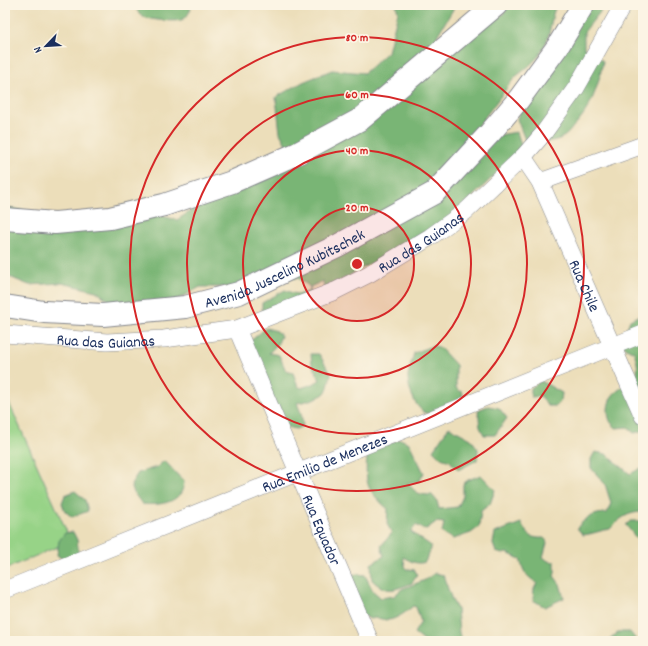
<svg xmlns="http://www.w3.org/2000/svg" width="648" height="646" viewBox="0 0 648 646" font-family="Dekko,sans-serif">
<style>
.green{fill:#97d387;stroke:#598172}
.forest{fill:#79b574;stroke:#4a7269}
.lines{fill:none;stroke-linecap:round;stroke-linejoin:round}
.street-casing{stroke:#84868c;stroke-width:18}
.primary-casing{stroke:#84868c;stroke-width:24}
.street{stroke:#fff;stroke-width:17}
.primary{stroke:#fff;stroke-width:22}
.ring{fill:none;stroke:#d62828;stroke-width:2}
.labels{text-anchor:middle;stroke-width:3.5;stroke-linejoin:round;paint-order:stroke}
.street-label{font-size:16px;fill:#1b2f5e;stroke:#fcf5e5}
.centre{fill:#d62828;stroke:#fcf5e5;stroke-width:2}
.ring-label{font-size:12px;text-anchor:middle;font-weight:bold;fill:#d62828;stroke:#fcf5e5;stroke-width:3.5;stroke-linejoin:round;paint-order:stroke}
</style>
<rect width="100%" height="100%" fill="#fcf5e5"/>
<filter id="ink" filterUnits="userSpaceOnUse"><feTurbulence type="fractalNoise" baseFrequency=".025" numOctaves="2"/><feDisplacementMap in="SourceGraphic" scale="8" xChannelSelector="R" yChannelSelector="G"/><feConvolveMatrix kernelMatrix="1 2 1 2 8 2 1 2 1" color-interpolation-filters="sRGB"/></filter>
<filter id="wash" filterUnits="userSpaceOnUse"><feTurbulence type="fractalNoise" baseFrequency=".012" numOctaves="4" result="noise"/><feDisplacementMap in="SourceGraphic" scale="16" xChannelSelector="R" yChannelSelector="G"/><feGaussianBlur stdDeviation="0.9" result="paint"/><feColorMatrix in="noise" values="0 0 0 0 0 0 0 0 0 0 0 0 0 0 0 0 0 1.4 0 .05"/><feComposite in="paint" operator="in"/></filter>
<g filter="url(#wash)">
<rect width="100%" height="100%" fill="#ecdeba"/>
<!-- green -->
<path class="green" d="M5,394L71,541L5,569Z"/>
<!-- forest -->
<g class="forest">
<path d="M134,5H189L191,8C189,13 187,18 181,20C176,22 152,20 147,18C140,16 137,11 134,5Z"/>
<path d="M396,5L455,6L438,34L426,64L503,14L509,5H557C552,13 552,20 550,29C545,53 534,63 515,77L448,166L494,136L517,132L522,148L452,217L324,290L323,281L310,287L311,297L262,312V303L285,290C294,294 300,296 310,291V287L298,278L267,279L238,287H200L175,301L115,305L96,291L62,283L29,285L5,275V206L55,219L147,212L177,220L233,184L292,156L280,133L276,97L303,82L332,70L364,73L388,52L398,12Z"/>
<path d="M578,5H601L600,12L584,32V48L603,61C598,88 591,109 572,128C570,131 567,135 563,137C556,142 536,143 527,145L517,119L523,103Z"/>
<path d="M641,315H643V431L634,433L627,427L616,428C614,426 611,423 610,421C606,412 608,398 616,392C621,387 629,385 634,379C640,371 637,360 634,352L621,345L630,320Z"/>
<path d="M266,328L277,331L281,336L278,343L269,353L279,355L286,371L293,373L298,386L301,388L313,384L320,380L312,364L311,354H319L331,374C329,380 329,388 325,393C320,398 304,402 297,403L301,413L303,426L296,429L282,426L248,343Z"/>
<path d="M432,346L439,347L456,365V388L463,393L461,402C454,404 438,413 432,414C417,416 407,387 408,375C409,368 412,361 414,353Z"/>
<path d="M541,381L562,393L561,401L556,406H548L541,396L531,397V388Z"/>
<path d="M488,406L499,408L507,418L495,435H484L480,427L478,410Z"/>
<path d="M449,427L471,439L478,449L477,460L458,470L450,461L441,458L433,450Z"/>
<path d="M400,439L409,443L424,473L419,481L408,483C416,494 420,495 432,495L437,501L439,509L458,507L463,496V484L468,480L481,475L495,490L490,504L481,511L479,527L471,533L453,539L442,533L444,523L436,522L425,530L416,525L411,532L430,545L431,549L425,562C417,565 410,561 403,557L406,569L415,570L417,575L412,583C394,590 387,594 372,580L371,564L384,556L381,546L392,533L387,524L388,509C381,503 373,495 369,487C365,479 366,460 368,452Z"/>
<path d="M595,452L606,454L630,474L643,467V512C628,512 620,518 610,529C601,530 593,534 583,535L577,528C585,518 594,513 607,513L611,503L605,484L591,468V459Z"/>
<path d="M164,461C172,467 176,475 184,481C184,503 159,506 142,504L134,493L131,484L138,473L157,467Z"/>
<path d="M75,491L85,500L88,511L72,517L65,511L62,503L65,495Z"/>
<path d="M630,521H643V543H640L626,525Z"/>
<path d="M521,523C528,535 530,539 545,538L547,543L543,557L548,561L555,562V573L554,576L560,584L564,598L545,607L533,600L534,589L537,583C525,575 524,573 520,559L507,553L502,554L496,552L493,544L495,533Z"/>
<path d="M73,532L77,540L79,555L64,560L57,555L59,541L65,533Z"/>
<path d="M435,573L443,575L452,600L457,609L459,633L462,641H424L414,633L421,622L416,607L413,606C406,612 396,620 387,620C380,619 377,617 370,619L361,614L348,576L356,574L365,575L373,591L381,598L394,596L402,589L425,580Z"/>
<path d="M619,632H630L637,641H609L611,638Z"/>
</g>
</g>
<g filter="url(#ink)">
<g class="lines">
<!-- street casing -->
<g class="street-casing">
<g id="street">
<path id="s1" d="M523,157L540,182L643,416"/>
<path d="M540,182L643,145"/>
<path id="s2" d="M237,329L370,641"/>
<path id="s3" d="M5,334L107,342L164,339L237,329L335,291L369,274L430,237L466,211L523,157L543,134L576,88L623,5"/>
<path id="s4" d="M5,590L643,334"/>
</g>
</g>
<!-- primary casing -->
<g class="primary-casing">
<g id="primary">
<path d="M5,219L55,223L110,218L164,205L232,182L298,153L361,119L496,5"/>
<path id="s5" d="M5,306L44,312L103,315L185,307L239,293L337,246L434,193L490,133L519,99L558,46L583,5"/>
</g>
</g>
<!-- street -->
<use href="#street" class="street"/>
<!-- primary -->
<use href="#primary" class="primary"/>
</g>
</g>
<!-- distance rings -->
<circle cx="357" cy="264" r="57" fill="#d62828" fill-opacity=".12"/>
<g class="ring">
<circle cx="357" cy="264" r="57"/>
<circle cx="357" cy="264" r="114"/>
<circle cx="357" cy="264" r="170"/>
<circle cx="357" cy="264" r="227"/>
</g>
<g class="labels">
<!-- street labels -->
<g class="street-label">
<text dy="6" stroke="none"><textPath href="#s3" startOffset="437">Rua das Guianas</textPath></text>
<text dy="6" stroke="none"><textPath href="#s5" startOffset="288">Avenida Juscelino Kubitschek</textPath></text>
<text dy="6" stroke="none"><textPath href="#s1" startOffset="143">Rua Chile</textPath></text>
<text dy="6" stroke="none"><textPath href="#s3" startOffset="101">Rua das Guianas</textPath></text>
<text dy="6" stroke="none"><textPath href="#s4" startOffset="344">Rua Emilio de Menezes</textPath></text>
<text dy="6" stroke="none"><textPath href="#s2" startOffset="218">Rua Equador</textPath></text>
</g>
</g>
<circle cx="357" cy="264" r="6" class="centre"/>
<g class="ring-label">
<text x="357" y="41">80 m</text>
<text x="357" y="98">60 m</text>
<text x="357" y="154">40 m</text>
<text x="357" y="211">20 m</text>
</g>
<!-- margin -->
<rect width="648" height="646" fill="none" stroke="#fcf5e5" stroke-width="20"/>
<!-- north arrow -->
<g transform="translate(46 46) rotate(245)" stroke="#fcf5e5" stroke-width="3" paint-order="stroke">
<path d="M0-3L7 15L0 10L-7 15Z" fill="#1b2f5e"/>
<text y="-6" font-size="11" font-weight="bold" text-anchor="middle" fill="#1b2f5e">N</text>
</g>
</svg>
